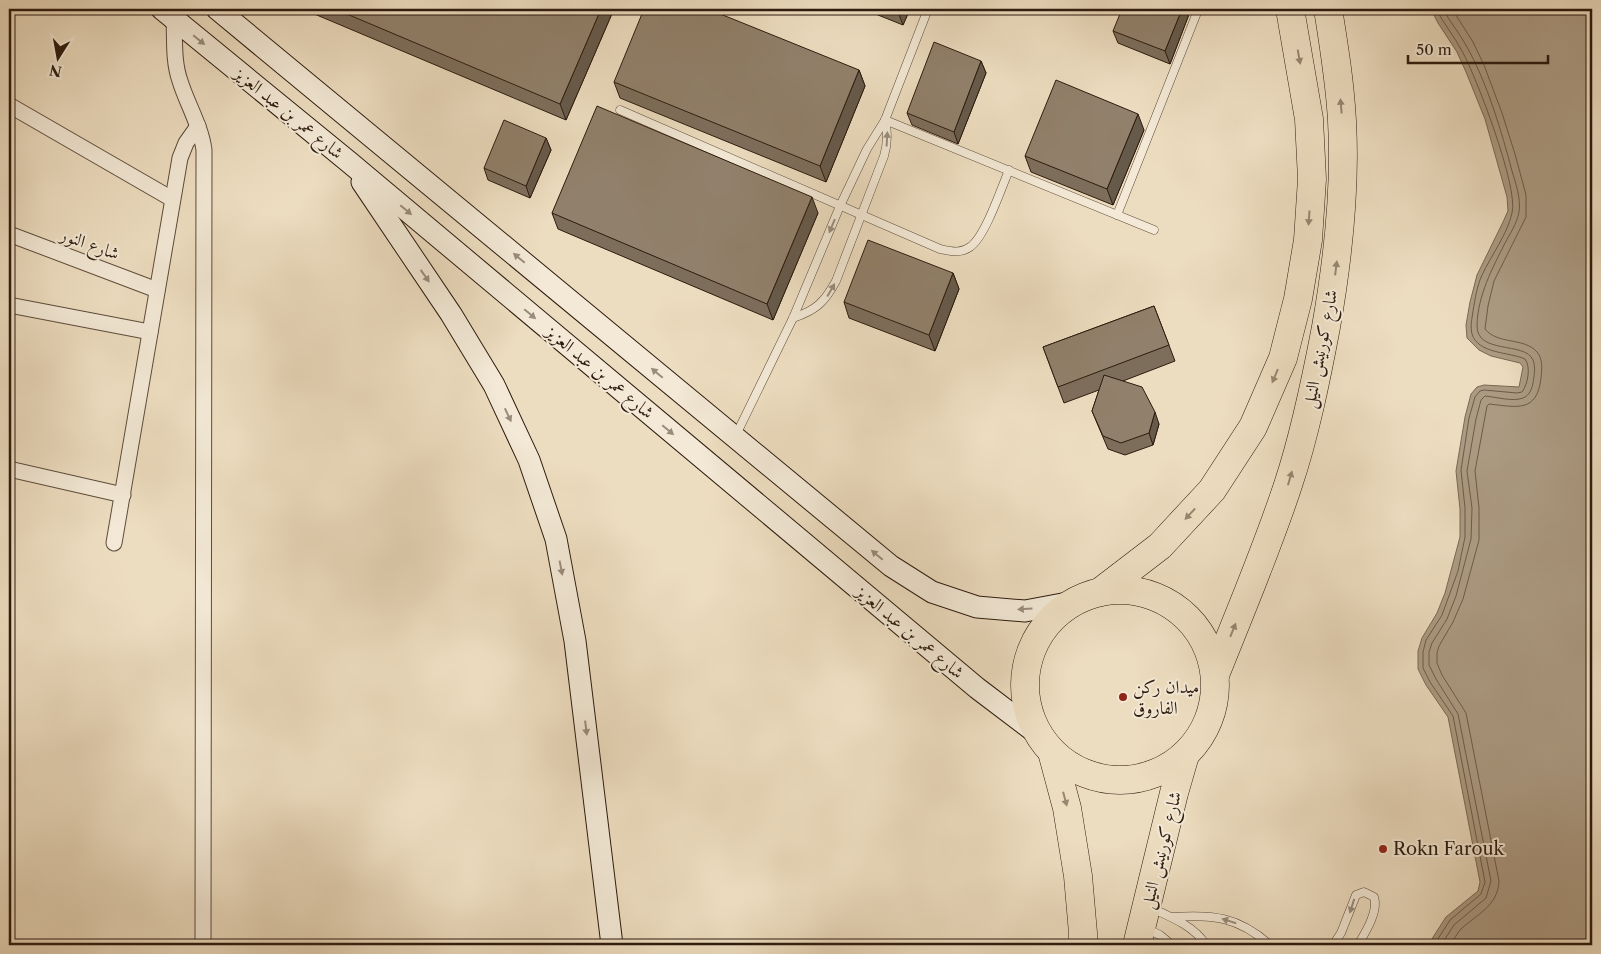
<svg xmlns="http://www.w3.org/2000/svg" width="1601" height="954" viewBox="0 0 1601 954" font-family="'Libre Caslon Text',Amiri,serif">
<style>
.water{fill:#ac9b83;stroke:#796854}
.lines{fill:none;stroke-linecap:round;stroke-linejoin:round}
.shore{stroke:#6c5b48;stroke-width:1}
.lane-casing{stroke:#5d4c3a;stroke-width:9}
.street-casing{stroke:#5d4c3a;stroke-width:17}
.secondary-casing{stroke:#2d1b0e;stroke-width:23}
.highway-casing{stroke:#2d1b0e;stroke-width:29}
.lane{stroke:#f3e9d6;stroke-width:8}
.street{stroke:#f3e9d6;stroke-width:15}
.secondary{stroke:#f3e9d6;stroke-width:21}
.highway{stroke:#edddc0;stroke-width:28}
.wall{fill:#7d6e5c;stroke:#2d1b0e}
.shaded-wall{fill:#665a4b;stroke:#2d1b0e}
.building{fill:#91806b;stroke:#2d1b0e}
.oneway{fill:#9a8c7c}
.oneway2{fill:#978670}
.poi-dot{fill:#8f2418;stroke:#f3e9d6;stroke-width:2}
.labels{text-anchor:middle;stroke-width:4;stroke-linejoin:round;paint-order:stroke}
.street-label{font-size:18px;fill:#2d1b0e;stroke:#f3e9d6}
.poi-label{font-size:18px;fill:#2d1b0e;stroke:#f3e9d6;text-anchor:start}
</style>
<rect width="100%" height="100%" fill="#edddc0"/>
<filter id="stains"><feTurbulence type="fractalNoise" baseFrequency=".004" numOctaves="4"/><feColorMatrix values="0 0 0 0 .2 0 0 0 0 .09 0 0 0 0 .02 0 0 0 .5 -.17"/></filter>
<radialGradient id="worn" r=".72"><stop offset=".6" stop-color="#630" stop-opacity="0"/><stop offset="1" stop-color="#630" stop-opacity=".3"/></radialGradient>
<!-- water -->
<path class="water" d="M1431,9H1592V945H1428L1446,917L1478,891L1480,882L1448,717L1426,685L1418,669V651L1422,638L1437,613L1445,593L1460,537V509L1456,471L1465,417L1471,394L1477,387L1484,385L1519,387L1523,367L1520,363L1491,356L1479,350L1467,338L1466,325L1470,302L1477,275L1503,222L1508,211L1507,197L1485,119L1466,72L1457,52L1438,23Z"/>
<g class="lines">
<!-- shore -->
<g class="shore">
<path d="M1434,945L1450,920L1481,894L1485,882L1453,716L1430,682L1423,668V652L1426,640L1442,615L1458,571L1465,537V508L1461,470L1469,418L1475,397L1480,391L1484,390L1517,393L1522,392C1528,384 1531,367 1525,359C1510,352 1478,354 1472,334C1470,326 1472,319 1473,311C1475,299 1477,286 1482,275C1492,254 1507,235 1512,213C1519,188 1476,76 1462,51C1454,36 1444,24 1436,9"/>
<path d="M1441,945L1454,925L1486,898L1491,881L1458,714L1436,679L1429,665V652L1432,643L1447,619L1456,596L1471,539L1472,508L1467,471L1476,419L1481,400L1485,396C1496,397 1513,402 1523,398C1529,396 1532,389 1533,383C1534,376 1536,367 1533,360C1525,341 1476,355 1477,325C1478,295 1492,269 1505,243C1510,234 1517,223 1519,212C1521,199 1516,184 1512,171C1502,133 1487,82 1467,47C1460,34 1450,22 1443,9"/>
<path d="M1450,945C1454,940 1457,933 1461,929C1477,914 1498,906 1499,881L1466,713L1442,675L1437,663V653L1439,646L1453,622L1463,599L1479,540V508L1475,471L1487,406L1489,404C1517,407 1537,413 1541,378C1542,369 1543,359 1537,352C1524,337 1498,345 1485,329L1488,306L1494,281L1526,217V195L1515,154L1502,113L1484,65L1473,42L1452,9"/>
</g>
<!-- lane casing -->
<g class="lane-casing">
<g id="lane">
<path d="M620,110L940,249C950,251 960,254 970,247C985,237 1001,189 1009,170"/>
<path d="M885,120L1154,230"/>
<path d="M1117,215L1198,10"/>
<path d="M793,318C816,310 824,303 836,281L884,156C888,143 888,133 885,120"/>
<path d="M736,435L793,318L840,206L867,149L885,120L928,9"/>
<path d="M1151,908C1171,917 1194,926 1206,945"/>
<path d="M1173,917C1213,914 1239,917 1270,945"/>
<path d="M1147,929L1160,935L1172,945"/>
<path d="M1333,945L1341,933L1356,895L1364,892L1374,897C1379,911 1365,933 1358,945"/>
</g>
</g>
<!-- street casing -->
<g class="street-casing">
<g id="street">
<path d="M174,19C175,40 173,61 180,81C187,104 201,126 204,150L203,945"/>
<path d="M9,105L172,199"/>
<path d="M9,234L157,290"/>
<path d="M9,305L150,332"/>
<path d="M9,469L123,495"/>
<path d="M114,543L180,158L186,143L198,126"/>
</g>
</g>
<!-- secondary casing -->
<g class="secondary-casing">
<g id="secondary">
<path d="M162,9L349,162L977,688L1039,735"/>
<path d="M217,9L891,566L932,592L977,607L1025,611L1073,602"/>
<path d="M362,182L451,314L494,385L529,460L556,539L575,641L612,945"/>
</g>
</g>
<!-- highway casing -->
<g class="highway-casing">
<g id="highway">
<circle cx="1120" cy="685" r="95"/>
<path d="M1100,592L1160,546L1212,490L1253,427L1283,358L1298,299L1308,240L1312,179L1309,119L1290,9"/>
<path d="M1215,675C1240,612 1267,549 1288,485C1305,434 1316,380 1326,327C1338,259 1346,191 1342,121C1340,83 1334,46 1328,9"/>
<path d="M1052,752L1067,808L1078,876L1083,933V945"/>
<path d="M1137,945L1174,793L1185,755"/>
</g>
</g>
<!-- lane -->
<use href="#lane" class="lane"/>
<!-- street -->
<use href="#street" class="street"/>
<!-- secondary -->
<use href="#secondary" class="secondary"/>
<!-- highway -->
<use href="#highway" class="highway"/>
</g>
<!-- wall -->
<g class="wall">
<path d="M310,9H614L566,120L312,13Z"/>
<path d="M863,9H910L903,25Z"/>
<path d="M1191,9L1170,64L1118,43L1113,31Z"/>
<path d="M981,61L986,73L958,144L912,125L907,113Z"/>
<path d="M859,70L865,86L826,182L620,98L614,82Z"/>
<path d="M1144,130L1113,205L1031,172L1025,156Z"/>
<path d="M546,138L551,150L530,198L488,180L484,168Z"/>
<path d="M552,213H818L773,320L558,229Z"/>
<path d="M953,273L959,289L935,351L849,318L844,302Z"/>
<path d="M1154,306L1175,361L1123,381L1159,424L1153,445L1125,455L1108,449L1097,423L1092,411L1099,390L1064,403L1043,347Z"/>
</g>
<!-- shaded-wall -->
<g class="shaded-wall">
<path d="M601,9H614L566,120L560,104Z"/>
<path d="M897,9H910L903,25Z"/>
<path d="M1182,9H1191L1170,64L1165,51Z"/>
<path d="M981,61L986,73L958,144L954,132Z"/>
<path d="M859,70L865,86L826,182L820,166Z"/>
<path d="M1138,114L1144,130L1113,205L1107,189Z"/>
<path d="M546,138L551,150L530,198L526,186Z"/>
<path d="M812,197L818,213L773,320L767,304Z"/>
<path d="M953,273L959,289L935,351L929,335Z"/>
<path d="M1155,412L1159,424L1153,445L1149,433Z"/>
</g>
<!-- building -->
<g class="building">
<path d="M335,9H601L560,104Z"/>
<path d="M644,9H708L859,70L820,166L614,82Z"/>
<path d="M1122,9H1182L1165,51L1113,31Z"/>
<path d="M934,42L981,61L954,132L907,113Z"/>
<path d="M1056,80L1138,114L1107,189L1025,156Z"/>
<path d="M597,106L812,197L767,304L552,213Z"/>
<path d="M504,120L546,138L526,186L484,168Z"/>
<path d="M868,240L953,273L929,335L844,302Z"/>
<path d="M1154,306L1169,345L1058,387L1043,347Z"/>
<path d="M1104,375L1142,387L1155,412L1149,433L1121,443L1103,436L1092,411Z"/>
</g>
<!-- one-way arrows -->
<defs><path id="oneway-solid" d="M-6-.8H1V-3.2L6.5 0L1 3.2V.8H-6Z" transform="scale(1.25)"/></defs>
<g class="oneway">
<use href="#oneway-solid" transform="translate(199 40) rotate(39)"/>
<use href="#oneway-solid" transform="translate(887 139) rotate(-87)"/>
<use href="#oneway-solid" transform="translate(406 210) rotate(40)"/>
<use href="#oneway-solid" transform="translate(832 226) rotate(113)"/>
<use href="#oneway-solid" transform="translate(519 258) rotate(-140)"/>
<use href="#oneway-solid" transform="translate(425 276) rotate(55)"/>
<use href="#oneway-solid" transform="translate(831 290) rotate(-60)"/>
<use href="#oneway-solid" transform="translate(530 314) rotate(40)"/>
<use href="#oneway-solid" transform="translate(657 373) rotate(-140)"/>
<use href="#oneway-solid" transform="translate(508 415) rotate(65)"/>
<use href="#oneway-solid" transform="translate(668 430) rotate(40)"/>
<use href="#oneway-solid" transform="translate(877 555) rotate(-140)"/>
<use href="#oneway-solid" transform="translate(561 568) rotate(79)"/>
<use href="#oneway-solid" transform="translate(1025 609) rotate(177)"/>
<use href="#oneway-solid" transform="translate(586 728) rotate(83)"/>
<use href="#oneway-solid" transform="translate(1352 906) rotate(108)"/>
<use href="#oneway-solid" transform="translate(1229 921) rotate(-163)"/>
</g>
<g class="oneway2">
<use href="#oneway-solid" transform="translate(1299 57) rotate(80)"/>
<use href="#oneway-solid" transform="translate(1341 106) rotate(-95)"/>
<use href="#oneway-solid" transform="translate(1309 218) rotate(94)"/>
<use href="#oneway-solid" transform="translate(1336 268) rotate(-83)"/>
<use href="#oneway-solid" transform="translate(1275 376) rotate(113)"/>
<use href="#oneway-solid" transform="translate(1290 478) rotate(-74)"/>
<use href="#oneway-solid" transform="translate(1190 514) rotate(133)"/>
<use href="#oneway-solid" transform="translate(1233 630) rotate(-68)"/>
<use href="#oneway-solid" transform="translate(1065 799) rotate(75)"/>
</g>
<!-- markers -->
<g class="poi-dot">
<circle cx="1123" cy="697" r="5"/>
<circle cx="1383" cy="849" r="5"/>
</g>
<g class="labels">
<!-- street labels -->
<g class="street-label">
<text transform="translate(289 113) rotate(39)" y="6">شارع عمر بن عبد العزيز</text>
<text transform="translate(90 244) rotate(20)" y="6">شارع النور</text>
<text transform="translate(1320 349) rotate(-79)" y="6">شارع كورنيش النيل</text>
<text transform="translate(600 372) rotate(40)" y="6">شارع عمر بن عبد العزيز</text>
<text transform="translate(910 632) rotate(40)" y="6">شارع عمر بن عبد العزيز</text>
<text transform="translate(1161 850) rotate(-76)" y="6">شارع كورنيش النيل</text>
</g>
<!-- poi labels -->
<g class="poi-label">
<text x="1133" y="693">ميدان ركن<tspan x="1133" dy="21">الفاروق</tspan></text>
<text x="1393" y="855">Rokn Farouk</text>
</g>
</g>
<!-- margin -->
<rect width="1601" height="954" fill="none" stroke="#edddc0" stroke-width="30"/>
<rect x="10" y="10" width="1581" height="934" fill="none" stroke="#2d1b0e" stroke-width="2.5"/>
<rect x="15" y="15" width="1571" height="924" fill="none" stroke="#2d1b0e"/>
<!-- north arrow -->
<g transform="translate(58 58) rotate(191)" stroke="#f3e9d6" stroke-width="4" paint-order="stroke">
<path d="M0-4L9 19L0 12L-9 19Z" fill="#2d1b0e"/>
<text y="-8" font-size="14" font-weight="bold" text-anchor="middle" fill="#2d1b0e">N</text>
</g>
<!-- scale -->
<path d="M1408 55v8h140v-8" fill="none" stroke="#2d1b0e" stroke-width="2.5"/>
<text x="1416" y="55" font-size="15" fill="#2d1b0e" stroke="#f3e9d6" stroke-width="4" paint-order="stroke">50 m</text>
<rect width="100%" height="100%" filter="url(#stains)"/>
<rect width="100%" height="100%" fill="url(#worn)"/>
</svg>
